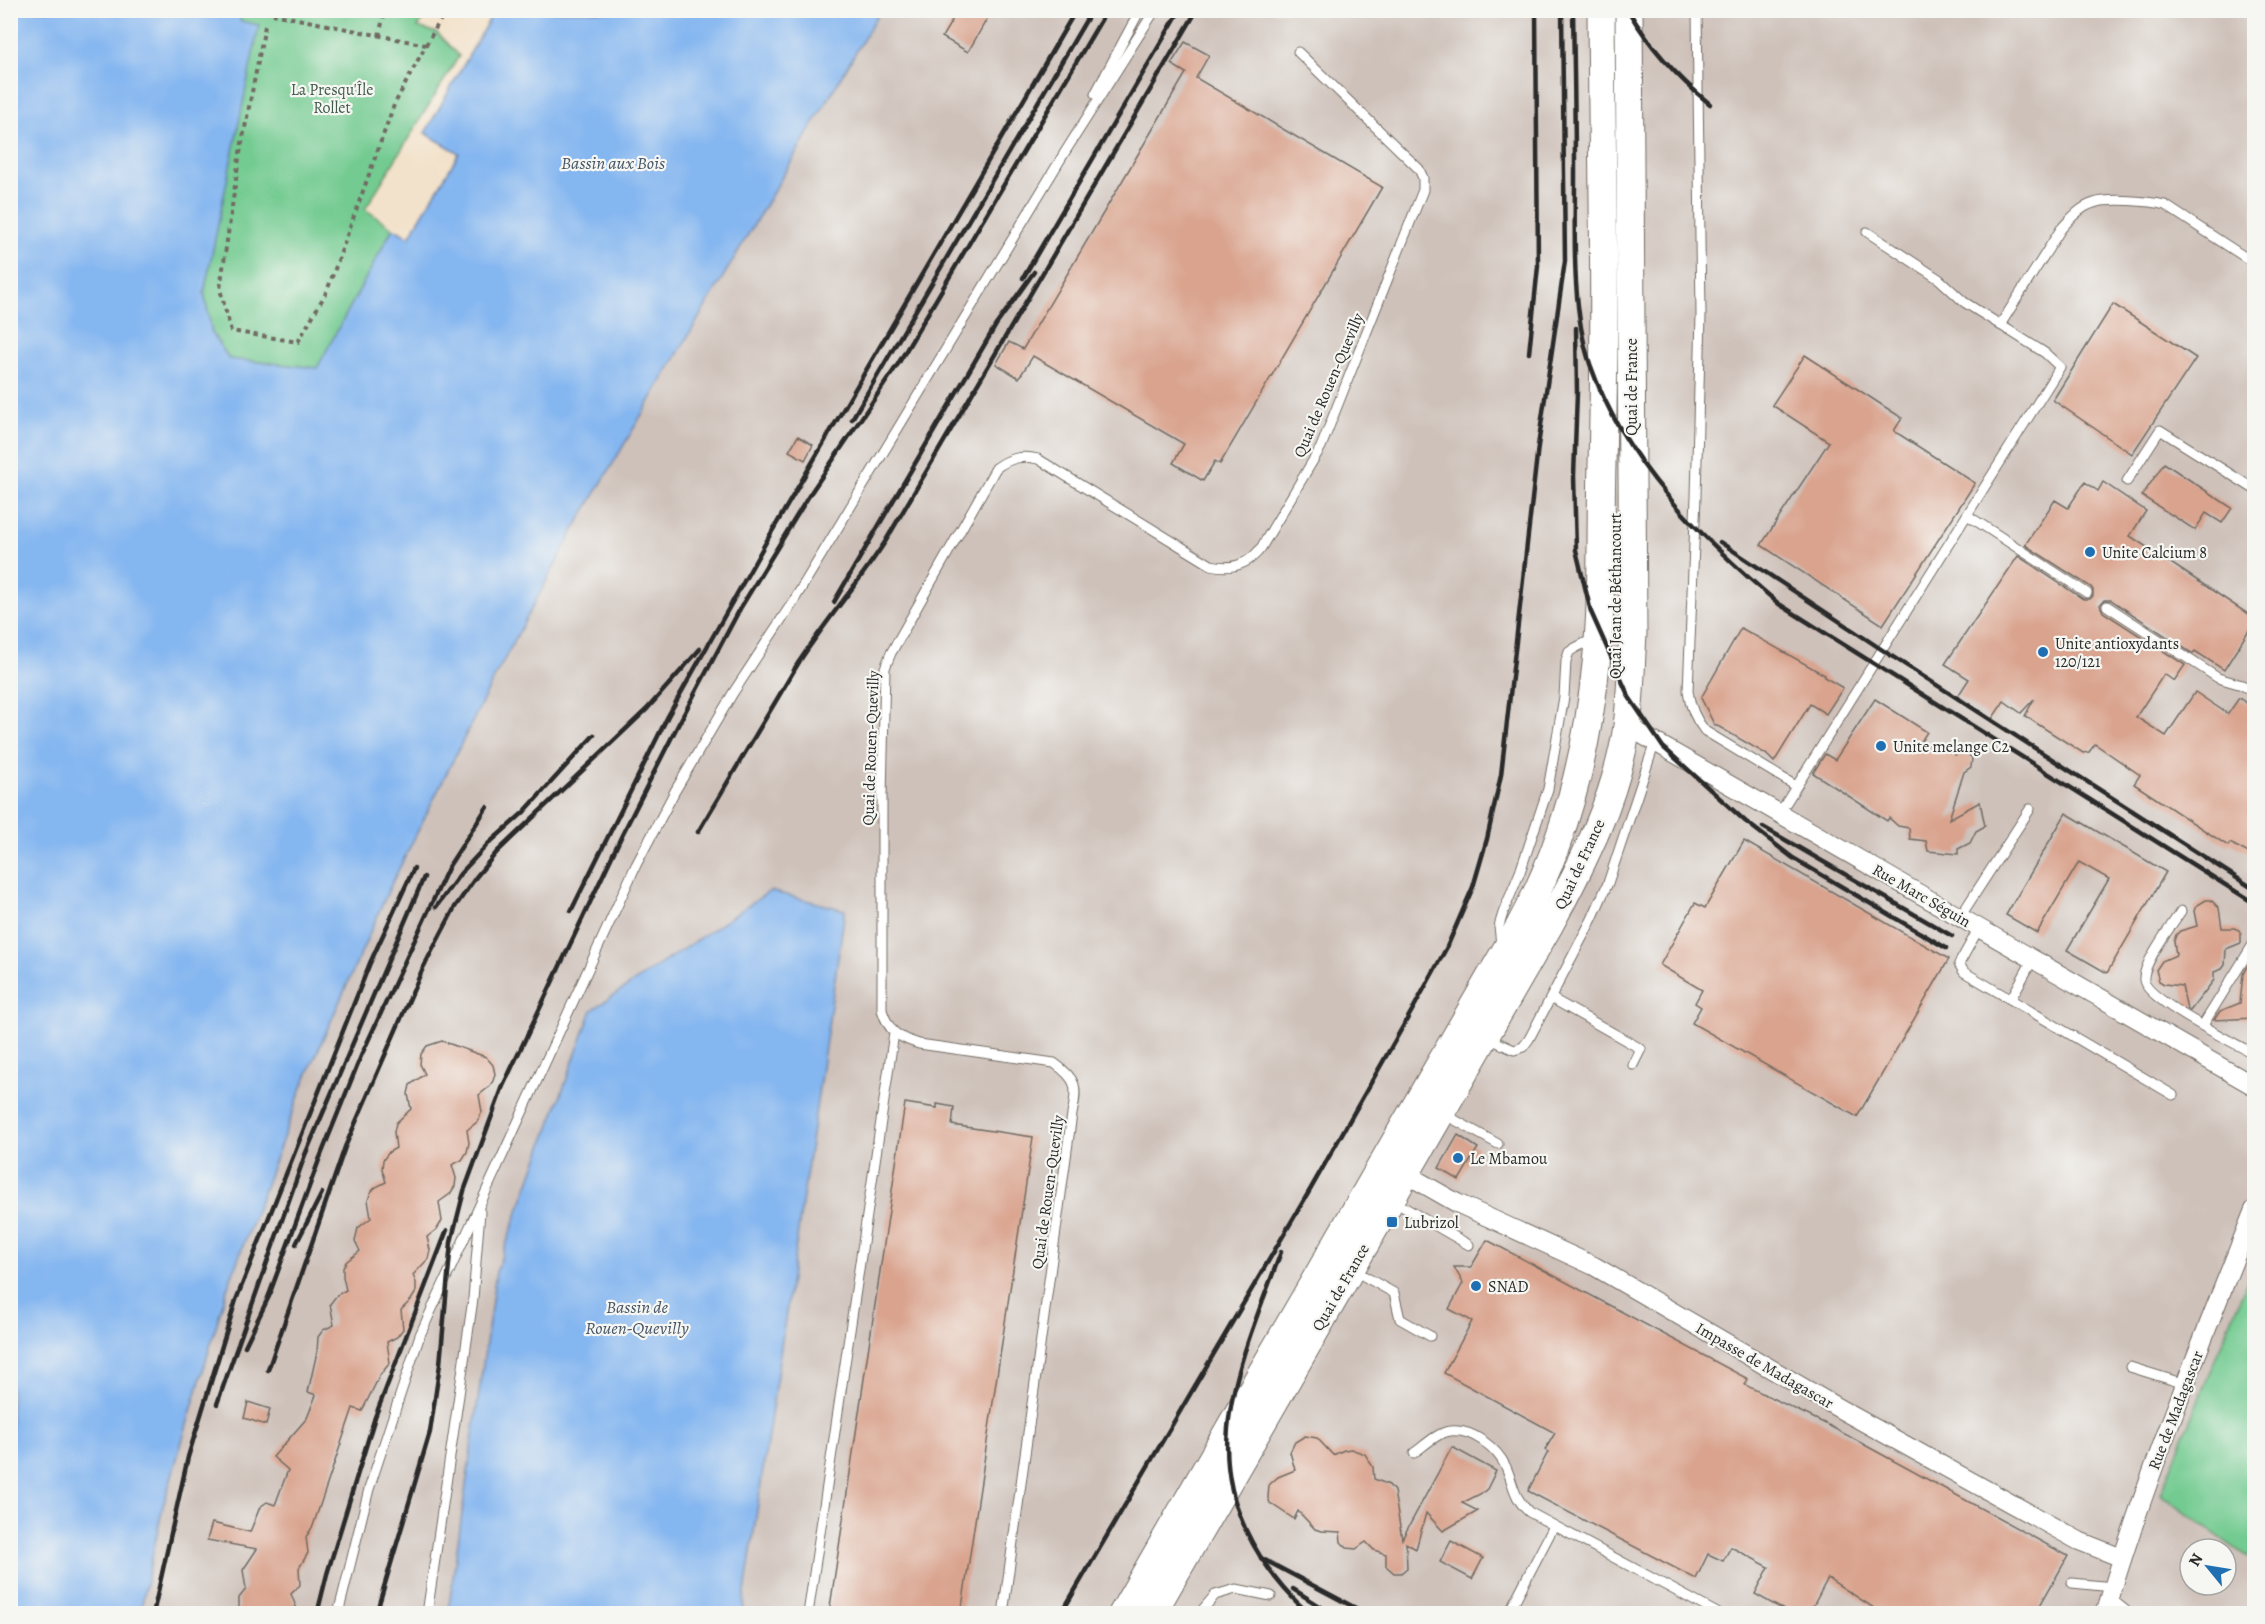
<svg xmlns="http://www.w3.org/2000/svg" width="2265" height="1624" viewBox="0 0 2265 1624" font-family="Alegreya,serif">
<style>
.industrial{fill:#cec1ba;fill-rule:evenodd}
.green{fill:#73cb91;stroke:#4f7b5e;stroke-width:1.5}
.water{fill:#84b6f0;stroke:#58708e;stroke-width:1.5}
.building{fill:#d9a38d}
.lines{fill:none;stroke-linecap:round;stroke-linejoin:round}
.service-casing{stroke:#716b63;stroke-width:11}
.minor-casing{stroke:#716b63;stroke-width:20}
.secondary-casing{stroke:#716b63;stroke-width:29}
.path{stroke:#716b63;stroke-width:4;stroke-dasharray:4.5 4.5;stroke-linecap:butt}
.service{stroke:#fff;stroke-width:9}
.minor{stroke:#fff;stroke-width:18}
.secondary{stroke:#fff;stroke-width:27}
.rail{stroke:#2b2b2b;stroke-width:4.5}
.poi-dot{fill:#1f6fb2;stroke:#f6f6f2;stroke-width:2}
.labels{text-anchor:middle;stroke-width:4.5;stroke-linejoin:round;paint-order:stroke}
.park-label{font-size:16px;fill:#415b4a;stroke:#f6f6f2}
.street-label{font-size:16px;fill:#2b2b2b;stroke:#f6f6f2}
.poi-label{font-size:16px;fill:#2b2b2b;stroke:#f6f6f2;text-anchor:start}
.water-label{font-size:18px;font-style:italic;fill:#465566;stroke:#f6f6f2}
</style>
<rect width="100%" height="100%" fill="#f6f6f2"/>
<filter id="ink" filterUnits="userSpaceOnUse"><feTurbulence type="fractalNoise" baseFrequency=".0167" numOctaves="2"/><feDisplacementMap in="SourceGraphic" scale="12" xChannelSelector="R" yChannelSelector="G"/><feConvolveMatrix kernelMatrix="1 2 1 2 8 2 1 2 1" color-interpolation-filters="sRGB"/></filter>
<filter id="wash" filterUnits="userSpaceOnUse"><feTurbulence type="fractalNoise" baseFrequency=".008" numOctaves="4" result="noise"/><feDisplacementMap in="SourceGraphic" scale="24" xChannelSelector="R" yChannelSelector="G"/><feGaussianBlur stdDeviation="1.35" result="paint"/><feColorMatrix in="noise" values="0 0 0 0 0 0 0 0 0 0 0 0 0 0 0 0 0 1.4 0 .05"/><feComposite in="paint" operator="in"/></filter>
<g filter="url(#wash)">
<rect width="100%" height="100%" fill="#f3e2cb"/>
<!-- industrial -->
<path class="industrial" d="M880,11H2254V1264L2160,1493L2254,1562V1613H742L845,911L770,891L496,1272L448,1613L140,1614L163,1506L227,1289L302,1087L390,887L491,684L576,526ZM2190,1549H2226V1585H2190Z"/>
<!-- green -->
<g class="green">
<path d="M242,11H429L418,27L437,33L459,56L365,209L393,228L317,368L229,359L212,333L204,293L258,25L239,21Z"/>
<path d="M2254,1264V1562L2160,1494Z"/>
</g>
<!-- water -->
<g class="water">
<path d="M11,10L242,11L240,21L259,25L204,293L212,333L229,359L317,368L393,228L409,237L459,153L425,133L494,11H880L576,526L491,684L390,887L302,1087L227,1289L163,1506L140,1613H11Z"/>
<path d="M770,891L845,910L742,1613H448L496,1272L592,1010Z"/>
</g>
<g id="blocks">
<!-- building -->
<g class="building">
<path d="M958,10H992L968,52L942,37Z"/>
<path d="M1185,42L1209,55L1196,78L1382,187L1220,464L1215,461L1203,481L1173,463L1184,444L1033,356L1019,378L996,364L1009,342L1023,349L1186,73L1171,64Z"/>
<path d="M2113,304L2196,358L2132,454L2053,400Z"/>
<path d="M1805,355L1902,418L1894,431L1975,483L1883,625L1761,545L1829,442L1772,405Z"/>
<path d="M798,436L813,445L805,460L789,451Z"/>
<path d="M2164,463L2232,508L2222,523L2206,513L2195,530L2142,496Z"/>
<path d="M2085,482L2098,491L2103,482L2146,511L2130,536L2254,618V622L2224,670L2195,651L2193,654L2111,600H2104L2100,605L2103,612L2185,665L2174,681L2164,674L2136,717L2166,736L2195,692L2228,714L2239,698L2254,708V856L2230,843L2228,846L2134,784L2140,775L2095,744L2089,752L2083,753L2025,716L2034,699L2021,713L2004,701L1992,719L1958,696L1969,679L1945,664L2018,556L2083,599H2090L2093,596V590L2091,587L2025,545L2055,500L2068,508Z"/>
<path d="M1741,628L1825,675L1824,677L1843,688L1826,714L1810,704L1774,762L1766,754L1714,724L1701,698Z"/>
<path d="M1875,699L1927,732L1920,743L1947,747L1955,755L1965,752L1972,758L1971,767L1964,772L1949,819L1980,802L1985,826L1976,831L1970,843L1958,849V854L1928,851L1926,841L1910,839L1909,828L1898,826L1889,818L1887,821L1813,773L1825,754L1835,760Z"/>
<path d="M2066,813L2166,872L2107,973L2067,950L2109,879L2079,862L2037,933L2006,915Z"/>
<path d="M1744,841L1949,959L1857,1117L1692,1023L1701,1007L1695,1003L1702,990L1660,965L1695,903L1705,908Z"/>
<path d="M2206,900H2211L2219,908L2222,928H2234L2239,930L2241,935V943L2226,949L2225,965L2222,969L2214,972V980L2190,1011L2187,1009L2182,986L2164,984L2159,981L2156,970L2162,961L2176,955L2174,941L2176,935L2180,931L2197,926L2194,911L2196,906Z"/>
<path d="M2248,965L2254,966V1018L2214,1020L2220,1011L2240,1003L2243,974Z"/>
<path d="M442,1041L486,1057L493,1065L495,1074L493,1081L489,1087L479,1095L482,1112L477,1122L467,1130L469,1143L467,1152L462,1160L452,1165L456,1178L455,1186L450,1194L439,1202L442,1221L437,1229L427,1237L430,1250L428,1259L413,1275L416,1283V1292L411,1300L401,1310L403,1329L397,1337L387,1342L390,1363L380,1375L362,1411L353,1408L313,1526L306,1537L308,1553L299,1568L300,1585L291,1594L299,1614H239V1598L246,1589L243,1570L257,1549L207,1540L212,1523L250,1532L260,1507L267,1502L275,1505L288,1470L273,1457L307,1418L316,1395L308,1392L317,1352L318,1337L323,1330L334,1325L330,1304L337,1295L346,1290L343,1277V1268L346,1262L360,1251L355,1241L358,1228L371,1218L368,1200L371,1192L376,1187L386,1182L382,1169L383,1160L389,1152L396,1148L394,1132L396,1123L411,1109L408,1094L410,1085L425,1074L420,1064L421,1054L427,1046Z"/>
<path d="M905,1103L937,1108V1104L954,1107L952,1125L1033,1137L961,1614H829Z"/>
<path d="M1458,1135L1478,1148L1459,1180L1439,1168Z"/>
<path d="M1487,1240L1748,1379L1745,1385L1828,1425L2068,1556L2035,1614H1883L1828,1578L1809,1614H1791L1755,1594L1769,1567L1731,1547L1723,1561L1708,1554L1696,1579L1528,1491L1548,1452L1545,1450L1555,1433L1444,1373L1472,1321L1449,1309L1463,1283L1454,1267H1471Z"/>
<path d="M248,1402L270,1409L266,1425L244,1418Z"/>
<path d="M1305,1436L1317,1438L1333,1455L1344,1450L1351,1449L1365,1454L1373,1467L1374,1479L1389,1485L1394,1491L1402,1539L1452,1447L1496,1471L1486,1491L1462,1503L1478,1511L1443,1531L1426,1513L1416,1549L1406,1543L1407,1568L1401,1573H1394L1386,1566V1554L1374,1550L1366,1542L1356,1549L1347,1548L1341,1542L1340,1532L1321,1531L1315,1529L1298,1511L1294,1519L1270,1503L1268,1498L1269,1485L1278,1477L1295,1470L1290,1452L1295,1442Z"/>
<path d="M1451,1541L1483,1558L1472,1579L1440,1562Z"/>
</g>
</g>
</g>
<g filter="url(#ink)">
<use href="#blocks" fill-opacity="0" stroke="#716b63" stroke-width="1.5"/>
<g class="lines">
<!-- service casing -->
<g class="service-casing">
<g id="service">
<path d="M1697,10L1701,315L1696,496L1688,691C1690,707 1695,719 1705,731L1796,786"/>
<path d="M1095,94L1140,10"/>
<path d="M2000,325L2061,229C2070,219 2080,207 2094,203C2109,198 2150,201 2165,205L2254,263"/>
<path d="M2127,481L2160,430L2254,489"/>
<path d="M1967,515L2087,593"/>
<path d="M2107,606L2218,678L2242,685L2254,692"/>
<path d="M1779,814L2060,367L2045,353L1964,302L1939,279L1867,232"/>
<path d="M2181,911C2172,925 2142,964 2144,980C2146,1000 2235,1043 2254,1054"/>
<path d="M1960,917L2030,809"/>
<path d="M1979,928L1959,964L1964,972L2173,1095"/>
<path d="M1501,945L1499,926L1503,913L1520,872L1548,789L1564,697L1566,661L1569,652L1575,648L1595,638"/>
<path d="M1551,998L1641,1049L1633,1065"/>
<path d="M2011,999L2033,959"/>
<path d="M2203,1025L2254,943"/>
<path d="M1488,1038L1514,1050L1523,1047L1529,1039L1592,919L1608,883L1655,742"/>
<path d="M1444,1114L1498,1144"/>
<path d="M1393,1201L1469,1245"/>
<path d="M1353,1270L1394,1293L1400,1319L1430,1336"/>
<path d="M2130,1367L2185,1384"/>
<path d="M1414,1453C1425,1445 1437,1433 1450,1431C1472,1428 1497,1448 1506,1467C1514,1485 1513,1497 1529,1512L1719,1614"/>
<path d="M2072,1583L2113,1587"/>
<path d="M2110,1598L2130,1614"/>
<path d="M338,1614L369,1489L420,1335L636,865L675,791L733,693L796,597L1065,152L1155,10"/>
<path d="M427,1614L473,1299L480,1212"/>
<path d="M808,1614L894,1033"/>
<path d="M1003,1614L1072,1114C1078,1087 1077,1079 1054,1063L919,1044C897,1037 889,1032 882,1010V796L885,668L891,653L996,468C1010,458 1021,455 1038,459L1211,565C1232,570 1248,565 1261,548L1321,447L1423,190V178L1419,169L1298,52"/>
<path d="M1199,1614L1215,1595L1236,1589L1271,1596"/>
<path d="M1508,1614L1554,1526"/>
</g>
</g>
<!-- minor casing -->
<g class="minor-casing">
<g id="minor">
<path d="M1627,726L2254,1086"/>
<path d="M1406,1174L1457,1203L1594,1266L1840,1409L2079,1541L2122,1558"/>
<path d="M2105,1614C2146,1476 2201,1344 2254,1210"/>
</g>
</g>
<!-- secondary casing -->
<g class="secondary-casing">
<g id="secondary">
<path d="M1122,1614L1519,927C1564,846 1587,756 1596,664C1603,598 1600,530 1602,464C1606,313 1602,161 1601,10"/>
<path d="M1152,1614L1549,926C1583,863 1617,797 1627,726C1631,695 1631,664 1633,634L1629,10"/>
</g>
</g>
<!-- path -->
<g class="path">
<path d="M265,26L239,158L220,289L231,331L298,342L327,291L394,105L426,45L273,14"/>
<path d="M379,36L385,10"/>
<path d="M426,45L446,10"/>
</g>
<!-- service -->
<use href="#service" class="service"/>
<!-- minor -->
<use href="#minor" class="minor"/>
<!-- secondary -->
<use href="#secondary" class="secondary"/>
<!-- rail -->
<g class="rail">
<path d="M1573,10C1574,65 1575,120 1575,174C1575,233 1571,308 1590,364C1625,464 1700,537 1779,604L2254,903"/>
<path d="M1628,10C1649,46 1678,78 1710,104"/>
<path d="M1023,278L1180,10"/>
<path d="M1576,328L1577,392L1574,476L1576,550L1591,612L1629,697L1663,747L1745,821L1793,858L1946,948"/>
<path d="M1529,353L1538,266L1536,10"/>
<path d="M852,419L1092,10"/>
<path d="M1720,542L1890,655L2254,889"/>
<path d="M834,602L996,325L1034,272"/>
<path d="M795,668C823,624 857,585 885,542L1197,10"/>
<path d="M1763,827L1952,936"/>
<path d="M698,832L799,662"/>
<path d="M436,907L460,874L488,844L524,812L594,735"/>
<path d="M571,911L668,716L770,535L1076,10"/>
<path d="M296,1244L322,1193"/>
<path d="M1281,1252C1261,1306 1233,1371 1228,1428C1221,1502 1256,1565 1309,1614"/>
<path d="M268,1298L319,1160L361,1056L449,866L487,807"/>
<path d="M245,1346L271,1292"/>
<path d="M268,1370L345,1147L423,968L455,907L476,877L497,852L647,709L700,649"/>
<path d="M217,1404L305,1155L424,877"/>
<path d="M1261,1558L1367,1614"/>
<path d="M1293,1589L1332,1614"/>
<path d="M153,1614L188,1457L236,1300L370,963L414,868"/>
<path d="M317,1614L327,1574L375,1417L447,1230"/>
<path d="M376,1614L430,1432L440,1364L451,1242L464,1191L503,1086L622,835L677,727L741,607L810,494L898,364L1107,10"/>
<path d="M1061,1614L1310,1190L1414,1007L1447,947L1473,887L1487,839L1501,775L1538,446L1565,261L1562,10"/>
</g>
</g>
</g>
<!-- markers -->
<g class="poi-dot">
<circle cx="2090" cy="552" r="6"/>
<circle cx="2043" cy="652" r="6"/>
<circle cx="1881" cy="746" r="6"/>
<circle cx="1458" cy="1158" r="6"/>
<rect x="1386" y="1216" width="12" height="12" rx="3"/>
<circle cx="1476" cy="1286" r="6"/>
</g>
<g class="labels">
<!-- park labels -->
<g class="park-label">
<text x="332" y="95">La Presqu'Île<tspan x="332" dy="18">Rollet</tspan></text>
</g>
<!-- street labels -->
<g class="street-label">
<text transform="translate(1328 385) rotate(-67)" y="6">Quai de Rouen-Quevilly</text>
<text transform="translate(1631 387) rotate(-90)" y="6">Quai de France</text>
<text transform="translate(1615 596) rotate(-90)" y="6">Quai Jean de Béthancourt</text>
<text transform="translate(870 748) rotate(-88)" y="6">Quai de Rouen-Quevilly</text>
<text transform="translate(1579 864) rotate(-65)" y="6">Quai de France</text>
<text transform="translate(1922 895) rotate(30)" y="6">Rue Marc Séguin</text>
<text transform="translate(1047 1192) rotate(-82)" y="6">Quai de Rouen-Quevilly</text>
<text transform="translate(1340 1287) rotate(-60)" y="6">Quai de France</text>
<text transform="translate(1765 1365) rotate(30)" y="6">Impasse de Madagascar</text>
<text transform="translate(2175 1410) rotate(-69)" y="6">Rue de Madagascar</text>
</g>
<!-- poi labels -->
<g class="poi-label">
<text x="2102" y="558">Unite Calcium 8</text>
<text x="2055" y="649">Unite antioxydants<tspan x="2055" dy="18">120/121</tspan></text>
<text x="1893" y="752">Unite melange C2</text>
<text x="1470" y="1164">Le Mbamou</text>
<text x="1404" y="1228">Lubrizol</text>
<text x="1488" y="1292">SNAD</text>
</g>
<!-- water labels -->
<g class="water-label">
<text x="613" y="169">Bassin aux Bois</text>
<text x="637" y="1313">Bassin de<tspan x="637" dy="21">Rouen-Quevilly</tspan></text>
</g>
</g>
<!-- margin -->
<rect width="2265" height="1624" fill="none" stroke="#f6f6f2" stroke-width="36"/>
<!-- north arrow -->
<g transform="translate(2208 1567) rotate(300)"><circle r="28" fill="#f6f6f2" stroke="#a5a5a2" stroke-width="1.5"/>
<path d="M0-4.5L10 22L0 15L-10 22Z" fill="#1f6fb2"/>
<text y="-9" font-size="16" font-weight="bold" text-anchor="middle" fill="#2b2b2b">N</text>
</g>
</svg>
